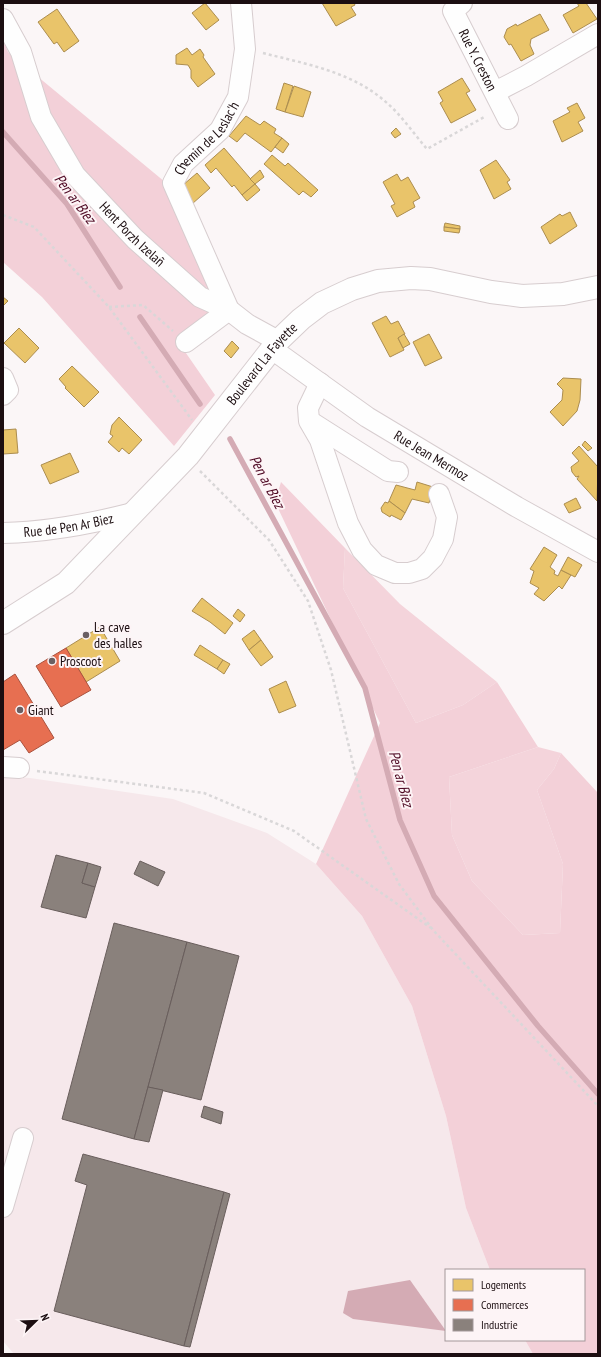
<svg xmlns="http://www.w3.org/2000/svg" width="601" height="1357" viewBox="0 0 601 1357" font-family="'PT Sans Narrow',sans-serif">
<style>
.built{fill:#f6e8eb}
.green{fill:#f4d4db}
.forest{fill:#f3d0d8}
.water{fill:#d4abb4}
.homes{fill:#e9c46a;stroke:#ac8d4f}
.shops{fill:#e76f51;stroke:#aa523e}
.industry{fill:#8a817c;stroke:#695e5c}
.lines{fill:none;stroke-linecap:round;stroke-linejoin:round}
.stream{stroke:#d4abb4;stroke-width:5.5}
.minor-casing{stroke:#d7cdcf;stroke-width:22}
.major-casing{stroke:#d7cdcf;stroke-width:24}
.path{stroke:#d9d7d8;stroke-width:2.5;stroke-dasharray:3 3;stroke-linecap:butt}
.minor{stroke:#fefefe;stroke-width:20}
.major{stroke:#fefefe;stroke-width:22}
.poi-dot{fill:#6a5f62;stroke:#fdf4f6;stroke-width:1.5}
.labels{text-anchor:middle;stroke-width:4;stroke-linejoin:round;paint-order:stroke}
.street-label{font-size:14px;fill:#1c0e11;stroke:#fdf4f6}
.poi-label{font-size:14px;fill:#1c0e11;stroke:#fdf4f6;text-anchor:start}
.water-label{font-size:15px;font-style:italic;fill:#4f0a24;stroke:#fdf4f6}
</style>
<rect width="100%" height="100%" fill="#fbf6f7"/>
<!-- built -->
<path class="built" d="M3,776L30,778L173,799L267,833L316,864L362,916L412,1006L446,1116L466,1208L490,1270H446V1340H525L533,1354H14L3,1341Z"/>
<!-- green -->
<g class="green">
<path d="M345,548L400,604L497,682L463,705L416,723L343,588Z"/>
<path d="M538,747L561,753L554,769L537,790L563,864L560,933L523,935L472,881L452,835L449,777Z"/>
</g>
<!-- forest -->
<g class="forest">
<path d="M3,40L8,52L165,182L209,288L211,316L179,343L215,395L174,446L42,297L3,262Z"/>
<path d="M281,482L345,548L343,588L416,723L463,705L497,682L538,747L449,777L452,835L472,881L523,935L560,933L563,864L537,790L554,769L561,753L598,793V1354H533L525,1340H584V1270H490L466,1208L446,1116L412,1006L362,916L316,864L380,723L275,502Z"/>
</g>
<!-- water -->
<path class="water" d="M410,1280L446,1331L353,1319L343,1313L348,1291Z"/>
<!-- homes -->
<g class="homes">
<path d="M205,3L219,20L206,30L192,13Z"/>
<path d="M322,3H354L355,5L351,7L356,15L336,26Z"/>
<path d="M577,3H586L597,19L573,33L563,15L579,6Z"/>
<path d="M57,9L79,41L64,52L57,42L54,44L38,22Z"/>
<path d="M540,14L549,30L531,39L530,45L534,54L521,61L511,44L509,45L504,37L507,29L516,24L517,26Z"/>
<path d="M187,48L192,55L200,49L204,55L203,57L215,74L198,87L191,78V70L188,65L176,64V55Z"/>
<path d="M462,78L470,91L466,93L476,110L451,123L440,103L443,101L438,92Z"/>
<path d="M284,83L293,86L285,112L276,109Z"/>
<path d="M294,86L311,92L303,117L285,112Z"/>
<path d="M577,103L585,118L578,122L583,131L562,142L553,121L570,112L567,108Z"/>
<path d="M246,116L260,125L264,121L276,129L274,133L282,138L271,152L245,133L237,142L229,136Z"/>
<path d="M396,128L401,134L395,138L391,133Z"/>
<path d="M282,138L289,144L283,153L275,147Z"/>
<path d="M224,148L255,184L242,195L234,185L232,187L216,168L211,173L205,165Z"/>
<path d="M272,155L285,166L288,163L318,190L311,197L303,191L299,195L264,164Z"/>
<path d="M496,160L510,180L507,182L511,189L494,199L480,170Z"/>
<path d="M260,170L264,177L255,184L250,179Z"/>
<path d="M197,173L210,188L192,204L183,185Z"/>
<path d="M397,174L401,181L408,177L420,198L413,202L415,207L397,217L391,206L395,204L383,182Z"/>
<path d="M255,184L260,190L247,201L242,195Z"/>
<path d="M570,212L577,226L550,244L541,227L560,214L562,216Z"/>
<path d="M445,223L460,226V229L444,227Z"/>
<path d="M444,227L460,229L459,233L444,231Z"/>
<path d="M3,297L8,301L3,306Z"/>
<path d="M386,316L391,324L398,321L405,334L398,338L404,350L390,357L372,323Z"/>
<path d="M19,328L39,348L25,363L4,343Z"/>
<path d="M404,334L410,344L403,348L398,338Z"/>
<path d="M429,334L442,358L425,366L413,342Z"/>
<path d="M232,341L239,348L231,358L224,351Z"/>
<path d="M72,366L99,392L84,407L65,388L66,387L59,379Z"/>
<path d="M563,378L581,379L580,400L577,411L563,426L550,412L562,400L563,390L557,384Z"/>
<path d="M119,417L142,440L129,454L122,448L119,452L108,442L113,436L110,434L112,425Z"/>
<path d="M16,429L18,453L3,454V430Z"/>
<path d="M585,441L592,448L588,451L582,445Z"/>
<path d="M579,446L598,467L597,501L577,479L579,476L576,477L572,472L571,467L579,461L572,453Z"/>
<path d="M70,453L79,472L50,484L41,465Z"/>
<path d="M417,482L433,487L429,503L412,499L405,513L389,501L396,485L415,490Z"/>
<path d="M576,498L581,508L569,513L564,504Z"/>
<path d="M389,501L405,513L401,520L391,515L390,517L382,512L381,508L385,502L388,503Z"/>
<path d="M544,547L557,555L550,567L555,571L554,574L558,576L561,570L571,575L562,589L559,586L544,601L534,594L539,588L530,583L534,571L530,569Z"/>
<path d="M568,557L582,565L575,577L561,570Z"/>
<path d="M202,598L233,623L225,634L210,622L192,611Z"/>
<path d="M238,609L245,615L240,622L233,616Z"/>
<path d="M100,627L120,661L86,682L66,648Z"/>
<path d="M254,630L261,640L249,650L242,639Z"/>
<path d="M261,640L273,657L261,666L249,650Z"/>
<path d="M200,645L223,660L217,669L194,655Z"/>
<path d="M223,660L230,664L224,674L217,669Z"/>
<path d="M286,681L296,706L279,713L269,689Z"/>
</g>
<!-- shops -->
<g class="shops">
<path d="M66,648L91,690L61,707L36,666Z"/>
<path d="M15,674L54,738L29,753L20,740L3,750V682Z"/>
</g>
<!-- industry -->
<g class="industry">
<path d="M56,855L88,863L82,883L95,887L86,918L41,907Z"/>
<path d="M140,861L165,872L158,886L134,874Z"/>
<path d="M88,863L101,867L95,887L82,883Z"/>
<path d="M114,923L187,942L134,1139L62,1119Z"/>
<path d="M187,942L239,956L201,1100L148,1087Z"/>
<path d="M148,1087L163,1090L149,1142L134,1139Z"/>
<path d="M204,1106L223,1112L221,1124L201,1117Z"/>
<path d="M83,1154L224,1192L184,1346L54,1311L87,1185L75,1181Z"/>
<path d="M224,1192L230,1194L190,1347L184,1346Z"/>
</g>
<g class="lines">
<!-- stream -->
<g class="stream">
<path d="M3,132L67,204L120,287"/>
<path d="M140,317L200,404"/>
<path d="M230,439L365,688L400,820L434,896L538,1026L598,1094"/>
</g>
<!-- minor casing -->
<g class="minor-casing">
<g id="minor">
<path id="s1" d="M462,3L453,11L508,119"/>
<path id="s2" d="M3,19L21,52L41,117L75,175L135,239L200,297L229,310L247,324L278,341"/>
<path d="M495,92L526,76L598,34"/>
<path id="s3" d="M186,342L229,310L173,183L183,164L220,130L238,97L245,49L241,3"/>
<path id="s4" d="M272,349L367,417L517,507L598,552"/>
<path d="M3,378L8,390L3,395"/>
<path d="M320,383L308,408L309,421L320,440L348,523L362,550L376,565L395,573H409L422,569L433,558L443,539L447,517L439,494"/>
<path d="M311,422L388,471L398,472"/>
<path id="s5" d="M3,533C47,532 90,524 133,513"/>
<path d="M3,767L19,768"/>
<path d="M3,1207L23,1138"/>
</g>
</g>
<!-- major casing -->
<g class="major-casing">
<g id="major">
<path id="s6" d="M3,623L66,583L188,456L278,341L301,319L322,303L352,289L378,281L411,278L430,279L491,292L522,296L563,294L598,287"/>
</g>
</g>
<!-- path -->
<g class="path">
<path d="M263,53C306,64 353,72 387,103C402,116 414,134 427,149L486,116"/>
<path d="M3,215L34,227L109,307L192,420"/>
<path d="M109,307L143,305L173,331"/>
<path d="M200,471L269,540L308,601L331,670L366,819L399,884L433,930L598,1106"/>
<path d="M37,771L204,793L294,831L431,928"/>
</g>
<!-- minor -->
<use href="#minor" class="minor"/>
<!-- major -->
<use href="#major" class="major"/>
</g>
<!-- markers -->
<g class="poi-dot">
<circle cx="86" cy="635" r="4"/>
<circle cx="52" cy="661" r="4"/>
<circle cx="20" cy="710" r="4"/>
</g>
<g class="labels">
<!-- street labels -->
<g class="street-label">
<text dy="5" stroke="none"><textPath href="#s1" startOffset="67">Rue Y. Creston</textPath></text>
<text dy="5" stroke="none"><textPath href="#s3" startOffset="249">Chemin de Leslac'h</textPath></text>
<text dy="5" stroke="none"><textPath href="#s2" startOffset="255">Hent Porzh Izelañ</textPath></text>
<text dy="5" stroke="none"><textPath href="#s6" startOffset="369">Boulevard La Fayette</textPath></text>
<text dy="5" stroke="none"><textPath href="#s4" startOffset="192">Rue Jean Mermoz</textPath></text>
<text dy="5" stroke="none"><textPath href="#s5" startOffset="66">Rue de Pen Ar Biez</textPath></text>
</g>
<!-- poi labels -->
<g class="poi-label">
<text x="94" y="632">La cave<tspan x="94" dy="16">des halles</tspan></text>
<text x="60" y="666">Proscoot</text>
<text x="28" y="715">Giant</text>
</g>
<!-- water labels -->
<g class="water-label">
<text transform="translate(75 199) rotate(53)" y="5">Pen ar Biez</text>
<text transform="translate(267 482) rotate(62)" y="5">Pen ar Biez</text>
<text transform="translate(401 779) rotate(75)" y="5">Pen ar Biez</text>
</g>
</g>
<!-- border -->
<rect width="601" height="1357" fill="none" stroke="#1c0e11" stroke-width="8"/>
<!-- legend -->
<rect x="445" y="1269" width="140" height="72" fill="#fdf4f6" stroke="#a3989a"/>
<rect x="453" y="1279" width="20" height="12" fill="#e9c46a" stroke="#a3989a"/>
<text x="481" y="1289" font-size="12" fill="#1c0e11">Logements</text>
<rect x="453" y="1299" width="20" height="12" fill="#e76f51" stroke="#a3989a"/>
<text x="481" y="1309" font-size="12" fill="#1c0e11">Commerces</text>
<rect x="453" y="1319" width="20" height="12" fill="#8a817c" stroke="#a3989a"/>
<text x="481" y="1329" font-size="12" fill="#1c0e11">Industrie</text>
<!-- north arrow -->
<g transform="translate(36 1321) rotate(67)" stroke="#fdf4f6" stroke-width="3" paint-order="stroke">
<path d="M0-3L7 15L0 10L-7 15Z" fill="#1c0e11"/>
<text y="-6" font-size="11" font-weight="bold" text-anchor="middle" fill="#1c0e11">N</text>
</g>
</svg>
